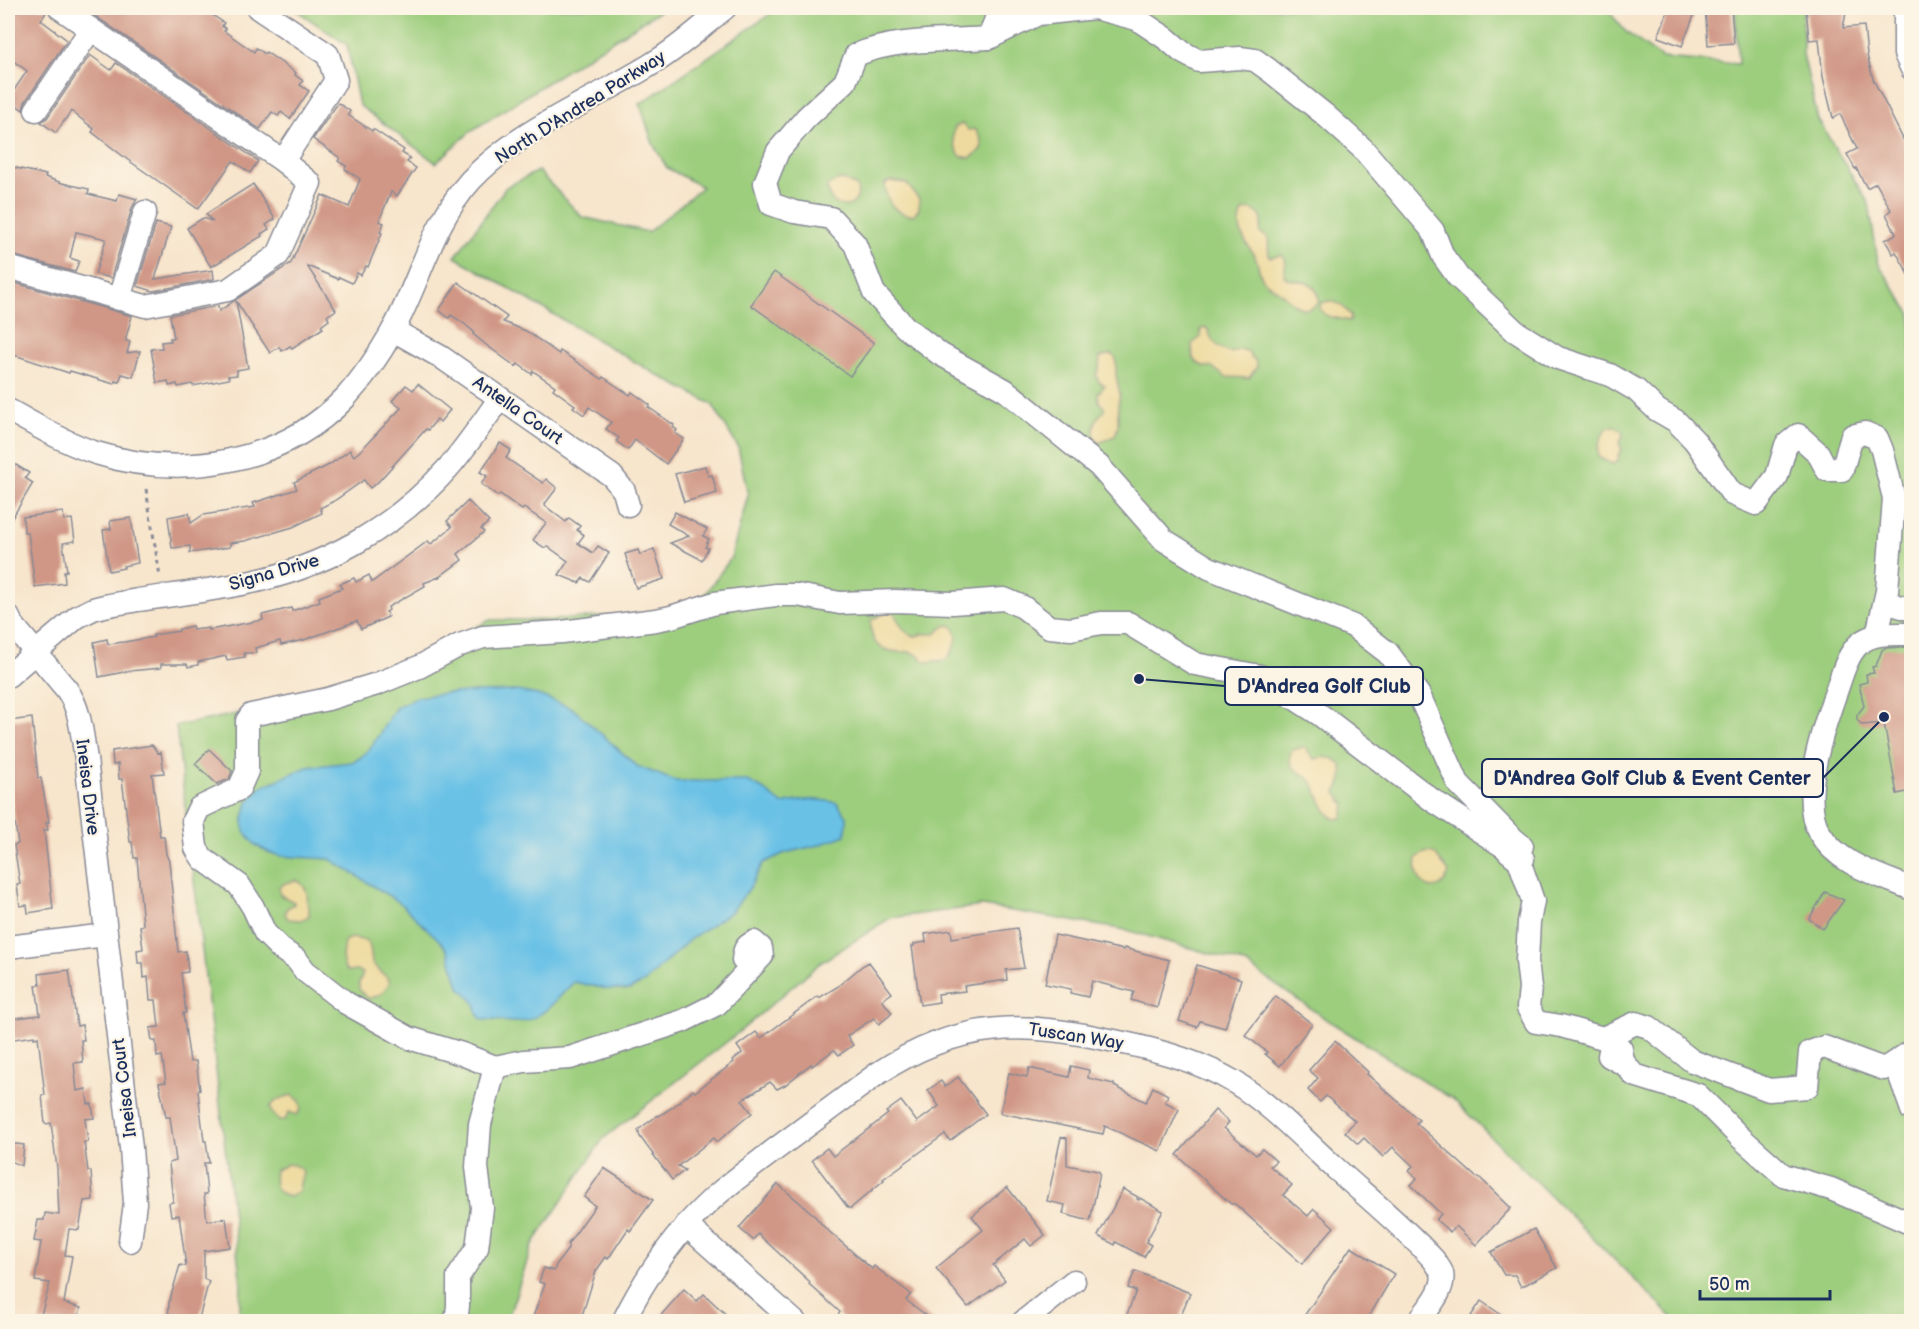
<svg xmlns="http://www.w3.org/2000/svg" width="1919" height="1329" viewBox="0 0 1919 1329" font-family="'Balsamiq Sans',sans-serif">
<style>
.green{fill:#9dce7e;stroke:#5c7e6e;stroke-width:1.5}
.sand{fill:#eeda9e;stroke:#84847e;stroke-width:1.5}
.water{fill:#69c1e6;stroke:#4278a2;stroke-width:1.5}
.building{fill:#d09786}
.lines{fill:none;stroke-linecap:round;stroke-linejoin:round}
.minor-casing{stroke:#898a95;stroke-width:25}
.path{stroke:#898a95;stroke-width:3;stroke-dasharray:4.5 4.5;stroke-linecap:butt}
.minor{stroke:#fff;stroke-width:22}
.labels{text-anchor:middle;stroke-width:4.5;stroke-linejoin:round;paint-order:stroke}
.street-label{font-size:18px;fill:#1b2f5e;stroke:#fcf5e5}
.leader{fill:none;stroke:#1b2f5e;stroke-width:2}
.callout-dot{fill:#1b2f5e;stroke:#fcf5e5;stroke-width:2}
.callout{fill:#fcf5e5;stroke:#1b2f5e;stroke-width:2}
.callout-label{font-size:20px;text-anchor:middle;font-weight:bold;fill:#1b2f5e}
</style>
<rect width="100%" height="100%" fill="#fcf5e5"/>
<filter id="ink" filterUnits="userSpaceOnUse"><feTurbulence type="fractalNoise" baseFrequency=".0167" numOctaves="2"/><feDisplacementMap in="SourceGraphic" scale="12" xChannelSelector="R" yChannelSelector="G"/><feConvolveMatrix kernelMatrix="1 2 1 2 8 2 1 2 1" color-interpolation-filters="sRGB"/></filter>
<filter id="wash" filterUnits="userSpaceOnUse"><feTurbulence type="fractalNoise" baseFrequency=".008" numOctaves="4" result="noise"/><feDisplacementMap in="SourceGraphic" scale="24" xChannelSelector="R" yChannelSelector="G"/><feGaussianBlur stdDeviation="1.35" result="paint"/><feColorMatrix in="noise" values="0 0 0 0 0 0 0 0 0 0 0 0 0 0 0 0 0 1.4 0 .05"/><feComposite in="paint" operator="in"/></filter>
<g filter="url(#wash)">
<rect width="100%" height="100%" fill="#f7e5cc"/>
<!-- green -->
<g class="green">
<path d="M293,8H664L471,131L436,163L359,105L347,45Z"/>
<path d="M779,8H1606L1626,32L1662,58L1738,64L1735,8H1803V54L1818,120L1869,204L1878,263L1911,314V1321H1676L1454,1100L1326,1019L1244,963L1126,930L982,906L890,918L820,963L738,1033L603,1139L533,1244L507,1321H239L241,1285L176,726L323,697L410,661L490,620H552L661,613L700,601L731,558L748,495L738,447L712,404L654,373L455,257L506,187L538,171L582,217L648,232L702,187L667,168L653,144L640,104Z"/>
</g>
<!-- sand -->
<g class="sand">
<path d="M962,124L968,130L975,129C984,143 986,149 970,158L960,156C954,145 951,139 955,127Z"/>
<path d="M839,180L846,181L857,187C863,212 828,213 827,186Z"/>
<path d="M890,181L906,183L919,199V209L913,215C895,215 885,201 885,183Z"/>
<path d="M1251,209L1260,215L1262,221L1260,233L1267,236C1271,243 1266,251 1270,257L1282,255L1286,261L1284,275L1287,279C1304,282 1318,281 1319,302C1304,320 1289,298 1276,289C1272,286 1268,285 1264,281C1259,275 1259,266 1256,259C1247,242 1234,231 1243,211Z"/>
<path d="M1328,301C1340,302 1344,307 1351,316L1350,321L1327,316L1320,309L1321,303Z"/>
<path d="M1205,328L1208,329C1210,341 1220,349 1230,353L1240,349L1249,352L1251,358L1255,359L1257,367L1249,378L1225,377L1212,367H1206L1199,364L1193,358L1192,344L1201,337V329Z"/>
<path d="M1111,354L1116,358V376L1120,394L1118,405V426L1115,436L1099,443L1094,436C1094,424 1095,419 1104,411V407L1099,402L1098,393L1105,385L1099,382L1096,375L1099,369L1100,357Z"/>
<path d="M1615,426L1622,431L1623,437L1619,443L1622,450L1618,456L1619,461L1612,464L1598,457C1597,446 1600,437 1607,428Z"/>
<path d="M892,609C898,620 907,643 922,634H935L945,626L951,625C962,635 954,650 946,660L926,662C922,659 918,655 914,653C909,651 904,652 899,652C876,650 870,642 871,620Z"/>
<path d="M1305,747L1314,759C1331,755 1346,759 1342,779C1341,784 1338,788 1336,793L1345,804L1342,818L1335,819C1319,809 1320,789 1309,779C1303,773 1295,772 1291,764C1289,758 1290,755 1292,750Z"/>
<path d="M1430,852L1435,854L1449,872C1441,900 1412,888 1417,858L1424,853Z"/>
<path d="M296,880C305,884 309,894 307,903L309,905V916L301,920L288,919L285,913L287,908L294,904V902L280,895L279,888L283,884Z"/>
<path d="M352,938L367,941L370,947L372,963L388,979L390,982C385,991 379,998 368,998C360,992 355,987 362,977V973L358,971H347C340,963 342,949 345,940Z"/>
<path d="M291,1095L300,1101L301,1109L297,1115L289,1112L285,1120L279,1121L272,1113L270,1107L277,1100Z"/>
<path d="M288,1164L294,1165L303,1171C302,1178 299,1184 299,1192L289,1197C274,1192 273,1184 275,1170Z"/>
</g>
<!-- water -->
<path class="water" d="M516,691L538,695L572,708L637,766L675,781H748L761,788L782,804C804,799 816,798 837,803L847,817L846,835L819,845L785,853L763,863L749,889L732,911L689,940L645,982L629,990L607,989L574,982C557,998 542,1022 516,1022C505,1022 494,1019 482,1020L477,1014L475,1003L459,986L448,951L441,942L399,902L330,859L281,856L270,853L255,845L245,832L243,822L248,802L261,787L307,767L352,762L360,758L370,749L396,707L417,697L447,693Z"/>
<g id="blocks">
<!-- building -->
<g class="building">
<path d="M8,8H47V11L41,20L67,40L25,102L23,110L8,99L27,71L8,57Z"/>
<path d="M99,8H202L224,23L222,26L226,29L224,31L254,52L256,48L265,54L266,52L296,73L295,75L303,81L300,85L309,91L290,119L281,112L278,116L272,112L260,129L94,15Z"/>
<path d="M1669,8H1697L1682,46L1658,37Z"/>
<path d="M1705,8H1731L1734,43L1708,45Z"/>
<path d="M1806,8H1847L1843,28L1864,26L1867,55L1873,79L1911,155V278L1896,252L1893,254L1885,240L1896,234L1886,214L1891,210L1876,183L1867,188L1856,168L1855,169L1847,154L1857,149L1840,114L1833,118L1823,77L1819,39L1809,40Z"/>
<path d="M90,55L111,70L116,63L258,161L250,173L233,161L198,209L128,160L92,132L94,129L71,111L56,133L41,122L47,118Z"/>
<path d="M338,103L350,111L348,115L372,131L373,129L404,150L402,153L410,158L407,162L416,168L397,196L391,192L379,221L384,223L380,232L382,233L368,267L366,266L361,275L357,273L352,283L339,277L338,279L307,266L336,310L327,316L329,320L321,326L323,328L292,348L290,346L282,351L279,347L270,353L236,301L248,368L237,370V375L228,376L229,379L193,386L192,384L178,387L177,384L169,386L168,381L157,383L151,349L162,348L161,342L171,341L170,338H174L170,315L218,306L219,311L291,263L322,195L349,207L360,179L345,169L346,166L338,161L340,158L313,139Z"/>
<path d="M8,166L46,175L45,177L62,183L89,189L88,194L117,201L119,194L137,199L132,208L111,278L95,274L106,239L76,232L70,258L79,261L75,272L8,254V246L15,221L8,218Z"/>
<path d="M253,184L275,219L266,225L269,229L261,234L262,236L211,267L187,228L203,218L212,221L206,214Z"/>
<path d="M156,223L171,227L155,279L213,270L214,279L153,291L137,286Z"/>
<path d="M774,272L874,343L850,376L751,305Z"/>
<path d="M8,281L132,316L126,337V341L130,342L127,353L140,351L133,377L122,374L119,382L115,381L114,384L70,371L69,373L8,353Z"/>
<path d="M458,282L507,317L503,322L526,331L559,354L560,351L602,379L603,377L630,395L632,392L650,405L648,407L674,425L673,427L677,430L675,433L684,439L666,464L635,440L628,450L616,441L619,438L606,429L611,422L589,407L584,415L573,407L575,405L553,389L555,386L533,371L532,374L518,364L516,367L485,344L473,334L474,332L462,322L451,315L449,318L439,310Z"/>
<path d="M418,384L450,410L440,422L437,419L428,430L426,429L378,482L370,488L364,480L334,501L320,508L322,513L293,527L245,541L230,543V547L190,553V546L172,548L168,517L189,513L191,523L203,515L255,507L253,503L297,489L294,482L329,465L350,450L354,456L360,451L401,408L392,401L406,385L413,390Z"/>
<path d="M500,443L511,450L506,458L543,483L546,479L557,488L544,505L566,522L569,518L580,526L577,530L584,535L578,543L593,553L598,546L609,553L590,582L583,578L579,583L559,575L568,561L547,546L545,548L533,540L546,523L524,508L522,510L500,494L498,496L481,484L487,476L480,472Z"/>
<path d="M8,460L29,473L25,478L33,483L8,525Z"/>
<path d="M705,466L708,476L712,475L717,493L684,502L675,474Z"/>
<path d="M468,501L489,522L481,529L484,532L458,554L462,560L439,577L424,583L425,586L388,607L389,610L386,612L388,617L361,629L357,621L304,640L281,645L280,641L255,648L256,653H244L245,657L227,660L226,656L198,662V665L188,667L187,664H161V668L129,671L99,677L94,642L107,639L108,644L124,642L154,637L153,635L179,631V629L192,626L193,630L209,628V630L263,620L262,615L291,608L292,611L320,601L319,597L342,588L340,584L354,578L356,582L369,575L372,582L428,541L431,544L452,527L447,521Z"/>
<path d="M63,512L64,520L72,519L75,541L63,543L67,571H64L65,583L35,587L28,532H24L23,517Z"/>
<path d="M675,512L707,529L703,536L709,539L705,547L708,548L702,560L670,543L689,536L668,524Z"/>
<path d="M131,518L138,563L123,566L124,568L109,571L103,530L111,529L110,521Z"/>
<path d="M654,549L664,579L636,588L625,554L638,550L640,555Z"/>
<path d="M1906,647L1911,658V791L1897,794L1884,723L1862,725L1857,720V715L1864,706L1859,684L1867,682L1866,674L1874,673L1872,667L1876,666L1882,650L1885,648Z"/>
<path d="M32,718L38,778H41L49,822H46L48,830H44L53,909L28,913L27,905L20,906L17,885L20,884L14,845L18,844L11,794H8V721Z"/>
<path d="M152,745L158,753L161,752L164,773L152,774L160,836H164L166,854L169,861L178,952L186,951L188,972L181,973L186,1013H183L190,1062L196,1061L200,1090L198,1091L204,1141H206L209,1163H204L207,1194H204L207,1221L226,1218L230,1247L204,1251V1279L209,1281L198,1322H168L169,1303L180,1265L186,1266L179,1215L171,1216L169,1203L173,1202L169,1163L176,1161L170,1117H166L159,1083L166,1082L162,1056L157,1057L156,1041H152L150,1028L159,1027L156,1000H150L148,977L144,978L143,963H138L137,950L143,949L140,926L143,925L137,858H134L132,842H130L122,779H119L118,764L113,765L112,751Z"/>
<path d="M209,749L232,771L229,779L217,784L195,764Z"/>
<path d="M1825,892L1844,900L1823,929L1809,919Z"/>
<path d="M1017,928L1024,968L1006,970L1007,980L964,986L965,991L938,994L939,1002L920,1005L912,946H914V944L926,942L925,934L951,930L952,938Z"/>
<path d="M1055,935L1124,950V948L1169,960L1157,1008L1131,1000L1134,992L1092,981L1088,997L1070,993L1071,989L1045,984Z"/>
<path d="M869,962L892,993L882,1000L892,1013L889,1016L879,1024L874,1018L847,1036L853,1045L839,1055L834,1050L812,1066L811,1064L785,1085L777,1089L770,1082L742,1100L752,1113L717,1142L714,1138L678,1166L685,1170L672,1180L640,1137L638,1130L658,1115L659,1116L673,1107L693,1090L695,1092L734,1062L733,1060L742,1053L737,1046L756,1032L761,1038L818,996L819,998L837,987L862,966Z"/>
<path d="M1197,965L1241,979L1225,1028L1200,1021L1197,1027L1179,1021Z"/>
<path d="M69,970L77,1026L82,1025L84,1040H81L83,1062L74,1063L77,1091L86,1089L88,1104H92L94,1118L85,1119L88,1142H84L88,1171H91L93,1200L84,1201L79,1230L69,1229L65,1255L72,1256L64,1303L81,1308L77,1322H39L50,1283L35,1281L41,1242L34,1241L38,1220H44L45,1213L59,1215L57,1168L51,1123L45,1124L42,1095H45L38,1037L34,1038V1036L8,1040V1019L40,1015L36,985H40L39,974Z"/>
<path d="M1276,996L1312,1024L1280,1066L1265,1054L1267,1052L1245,1035Z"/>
<path d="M1335,1041L1368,1072L1367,1074L1419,1120L1416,1123L1476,1177H1479L1511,1208L1476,1245L1456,1226L1450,1232L1436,1220L1441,1214L1411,1185L1417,1178L1409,1171L1413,1166L1393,1147L1383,1157L1364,1138L1358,1144L1345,1132L1355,1121L1326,1096L1320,1102L1308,1090L1318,1078L1309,1070Z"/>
<path d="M1071,1066L1089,1070L1088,1078L1114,1084V1086L1146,1102L1153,1087L1168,1095L1165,1102L1179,1109L1160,1151L1105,1126L1103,1134L1000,1113L1009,1073L1027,1077L1029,1068L1069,1077Z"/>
<path d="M958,1077L986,1114L950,1141L945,1134L883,1179L884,1180L851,1208H848L812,1160L827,1148L833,1156L888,1114L886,1112L901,1101L917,1122L939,1106L928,1090L941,1081L945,1087Z"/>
<path d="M1215,1110L1229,1122L1224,1128L1256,1155L1262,1149L1276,1161L1270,1166L1292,1185L1283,1195L1308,1216L1314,1209L1334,1227L1302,1264L1235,1204H1231L1177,1155Z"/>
<path d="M1061,1137L1067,1138V1165L1098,1171L1100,1173L1090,1221L1063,1214L1065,1205L1047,1201Z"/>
<path d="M8,1143L24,1145L22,1166L8,1160Z"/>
<path d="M604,1168L653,1200L630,1231L628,1229L608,1259L606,1257L596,1271L580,1322H531L545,1284L539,1282L544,1268L554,1271L556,1265L568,1249V1244L595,1206L584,1197Z"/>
<path d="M778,1184L813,1214L824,1227L872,1269L874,1266L911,1294L906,1300L935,1322H847L838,1315L840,1312L809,1284L810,1282L758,1234L753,1240L739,1228Z"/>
<path d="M1007,1187L1045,1235L1031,1246L1025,1239L993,1265L1005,1280L968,1307L936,1268L983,1230L972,1216Z"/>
<path d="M1123,1189L1138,1197L1137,1199L1139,1200L1140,1198L1163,1211L1146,1242L1151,1245L1144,1257L1116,1242L1115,1245L1098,1236Z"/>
<path d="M1534,1229L1557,1268L1521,1287L1515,1275H1504L1491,1252Z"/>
<path d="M1351,1247L1394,1274L1366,1322H1300Z"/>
<path d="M1135,1271L1190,1293L1178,1322H1138L1126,1317L1136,1291L1128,1288Z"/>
<path d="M684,1289L697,1301L704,1294L734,1322H655Z"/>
<path d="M1481,1301L1512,1322H1480L1471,1316Z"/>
</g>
</g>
</g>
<g filter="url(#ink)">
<use href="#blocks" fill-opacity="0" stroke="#898a95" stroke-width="1.5"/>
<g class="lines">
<!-- minor casing -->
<g class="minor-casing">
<g id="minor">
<path d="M258,8L328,55L336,80L283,161"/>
<path d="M996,8L997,16L989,38C947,41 895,38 856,55L845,82L806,118L778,151L765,183L771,204L794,212L831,218L855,244L874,293L905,327L940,354L1005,390L1099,466L1164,540L1209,568L1353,626L1388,653L1419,695L1458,783L1510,836L1522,846"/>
<path d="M1095,8L1137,19L1167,39L1182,52L1199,61L1240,58L1255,60L1269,70L1324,114L1363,149L1433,231L1443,256L1458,277L1515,331L1558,358L1610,375L1636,390L1657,410L1676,421L1695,441L1732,494L1756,504L1777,476L1786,445L1798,435L1818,453L1827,470H1842L1852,436L1865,433L1877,438L1882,450L1894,498L1887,591L1877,635"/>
<path d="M1905,8V54L1912,69"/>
<path d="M989,38L1038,14L1095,8H1093"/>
<path d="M36,110L91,29"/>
<path d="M8,267L145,306L228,290L278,255L310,183L283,161L60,8"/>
<path d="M119,299L145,212"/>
<path d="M393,330L441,357L612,476L624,491L628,505"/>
<path d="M8,410C36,425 65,443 96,453C182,480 282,464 346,397C364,377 379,355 392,332C420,282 431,224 471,180C520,128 595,100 655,62C680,47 702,26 725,8"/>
<path d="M1885,602L1912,610"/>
<path d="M8,616L12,624L67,690C81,710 82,736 86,759L131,1148L135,1203L130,1241"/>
<path d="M1912,634C1893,634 1873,632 1859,644C1847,655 1842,675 1837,689C1824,725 1799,797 1819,832C1838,865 1879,875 1912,889"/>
<path d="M8,676L77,617L93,609C107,604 123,603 138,600C172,595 207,591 242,584C322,569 394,529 448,468C467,446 483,422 500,398"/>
<path d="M1508,851L1519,860L1533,901L1529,922L1527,961L1530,987L1528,1008L1536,1022L1561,1026L1603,1038L1636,1023L1649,1027L1692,1061L1769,1090L1807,1087L1810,1052L1824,1047L1884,1069L1912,1051"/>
<path d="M8,947L106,935"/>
<path d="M1895,1062L1912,1110"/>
<path d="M1627,1066L1609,1056L1611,1046L1616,1044L1621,1049L1623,1062L1634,1075L1698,1095L1740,1137L1783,1175L1831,1189L1912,1224"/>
<path d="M495,1067L524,1061L570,1058L683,1021L717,1004L762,956L761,948L754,942C745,946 744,950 743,960L753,965"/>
<path d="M686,1225L795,1322"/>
<path d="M456,1322L458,1306V1277L477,1248L482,1208L477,1167L480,1124L495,1067L462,1054L409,1038L346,1003L305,971L297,960L281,949L265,933L253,907L239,885L203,859L196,848L193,821L199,808L239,789L247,771V721L251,715L328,699L377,684L419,667L460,645L483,637L562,632L656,620L671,617L715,603L776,595H797L840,603L895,601L953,603L1004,599L1023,607L1049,627L1071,629L1101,623H1128L1195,664L1260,676L1319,714L1432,800L1523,859"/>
<path d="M623,1322C640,1287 661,1255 686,1226C711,1196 743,1174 773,1151C808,1125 842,1100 877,1074C960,1019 1025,1021 1119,1042C1159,1050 1199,1061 1234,1082C1272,1105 1302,1138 1334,1167C1368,1198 1404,1227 1434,1260C1436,1264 1441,1269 1442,1273C1446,1290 1427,1309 1418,1322"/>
<path d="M1023,1322L1074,1281"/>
</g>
</g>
<!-- path -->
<path class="path" d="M146,489L160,577"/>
<!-- minor -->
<use href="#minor" class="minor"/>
</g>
</g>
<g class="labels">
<!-- street labels -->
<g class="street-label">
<text transform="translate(580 107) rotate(-32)" y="6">North D'Andrea Parkway</text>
<text transform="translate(518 410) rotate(35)" y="6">Antella Court</text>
<text transform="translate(274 572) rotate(-16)" y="6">Signa Drive</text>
<text transform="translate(88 787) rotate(83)" y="6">Ineisa Drive</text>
<text transform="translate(1076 1036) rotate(9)" y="6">Tuscan Way</text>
<text transform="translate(124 1088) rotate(-97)" y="6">Ineisa Court</text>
</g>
</g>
<!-- callouts -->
<path class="leader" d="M1139 679L1225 686M1884 717L1823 778"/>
<g class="callout-dot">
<circle cx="1139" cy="679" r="6"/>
<circle cx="1884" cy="717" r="6"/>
</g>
<g class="callout">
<rect x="1225" y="667" width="198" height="38" rx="6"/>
<rect x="1482" y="759" width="341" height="38" rx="6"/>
</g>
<g class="callout-label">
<text x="1324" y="693">D'Andrea Golf Club</text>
<text x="1652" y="785">D'Andrea Golf Club &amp; Event Center</text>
</g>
<!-- margin -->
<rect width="1919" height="1329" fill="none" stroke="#fcf5e5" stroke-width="30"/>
<!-- scale -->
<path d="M1700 1290v9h130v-9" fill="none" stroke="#1b2f5e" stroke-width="3"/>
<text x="1709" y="1290" font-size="18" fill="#1b2f5e" stroke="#fcf5e5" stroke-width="4.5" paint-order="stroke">50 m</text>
</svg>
